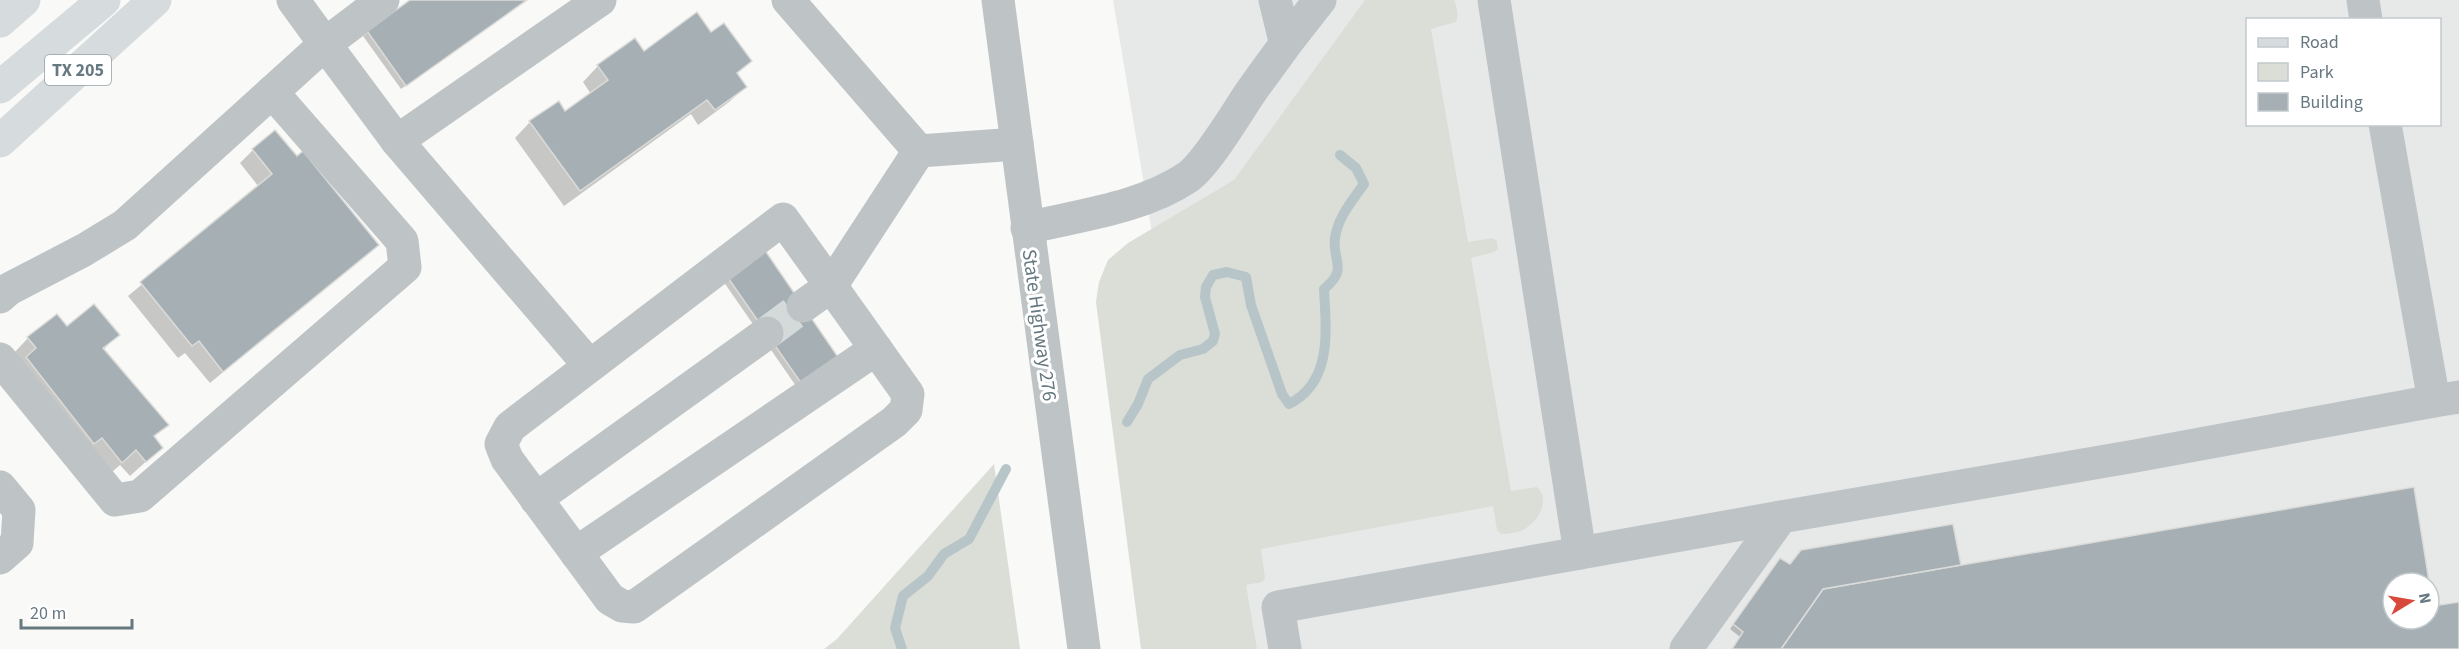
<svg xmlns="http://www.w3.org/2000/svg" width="2459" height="649" viewBox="0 0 2459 649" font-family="'Source Sans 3',sans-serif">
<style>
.built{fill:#e7e9e8;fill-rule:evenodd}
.green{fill:#daded7}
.shadow{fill:#0003}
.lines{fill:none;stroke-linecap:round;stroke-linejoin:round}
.stream{stroke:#b8c5c8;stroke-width:10}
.building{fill:#a6b0b4;stroke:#dbdbd9;stroke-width:1.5;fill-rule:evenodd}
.minor-tunnel{stroke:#d4d9d9;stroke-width:33;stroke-dasharray:33 16;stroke-linecap:butt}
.minor{stroke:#bec4c6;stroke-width:33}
.major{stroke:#d6dbde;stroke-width:33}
.labels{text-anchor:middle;stroke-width:6;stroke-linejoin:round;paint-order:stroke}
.shield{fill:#fff;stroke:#94a0a6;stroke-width:1.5}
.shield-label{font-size:18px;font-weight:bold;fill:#667880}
.street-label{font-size:20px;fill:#667880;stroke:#fff}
</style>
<rect width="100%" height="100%" fill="#f9f9f7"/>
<!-- built -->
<path class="built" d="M1113,0H2459V649H1222ZM2248,20H2440V124H2248ZM2393,583H2429V619H2393Z"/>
<!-- green -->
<g class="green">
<path d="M1365,0H1454C1457,8 1459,14 1456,22L1431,29L1468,242L1493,238L1497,241L1498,249L1494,252L1471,258L1511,491L1537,487C1552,502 1536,524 1521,531C1515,533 1508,534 1501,534L1497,530L1493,506L1261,549L1265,578L1262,582L1246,585L1257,649H1141L1096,302L1099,282L1108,260L1128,243L1234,180Z"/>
<path d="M994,464L1020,649H824L837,639Z"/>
</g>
<!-- shadow -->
<g class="shadow">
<path d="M413,0H526L401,89L363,36Z"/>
<path d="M711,34L750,61L736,75L745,87L729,102L698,125L691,114L564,206L515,138L530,122L565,113L591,94L583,82L598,66Z"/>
<path d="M253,150L377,244L210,383L185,353L178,358L128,296L259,187L240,163Z"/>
<path d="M725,273L836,357L796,386L721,278Z"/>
<path d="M67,328L118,335L103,350L166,425L153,438L161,448L130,476L120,465L106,477L13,354L28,338Z"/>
<path d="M1952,526L1960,567L2428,583H2393V619H2429V589L2432,608L2459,604V649H1732L1740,637L1730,629L1776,565L1789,566Z"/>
</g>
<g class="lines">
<!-- stream -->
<g class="stream">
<path d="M1127,422L1138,404L1148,379L1180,355L1203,349L1213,341L1215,334L1205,297L1206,287L1213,275L1227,272L1246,277L1251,305L1282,394L1289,404C1333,382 1326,330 1324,289C1349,268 1332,263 1335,238C1338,217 1352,201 1364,184L1356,168L1340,155"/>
<path d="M902,649L895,628L903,596L928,576L944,554L969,539L1006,469"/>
</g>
</g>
<!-- building -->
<g class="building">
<path d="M410,0H527L406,86L367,31Z"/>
<path d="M697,12L711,32L724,23L752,61L737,73L747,87L715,110L707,100L580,191L529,121L559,101L565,111L608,80L597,65L635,38L644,51Z"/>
<path d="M275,130L297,156L303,151L379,245L223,372L199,341L192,346L140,282L272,174L252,149Z"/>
<path d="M762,246L838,357L801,383L724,272Z"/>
<path d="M94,304L120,335L103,348L169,425L154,436L163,448L146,462L136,450L122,463L102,438L94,444L26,357L36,348L27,337L57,314L67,326Z"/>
<path d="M2414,487L2433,606L2459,602V649H1781L1823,589ZM2393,583H2429V619H2393Z"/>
<path d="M1953,524L1961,565L1823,589L1781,649H1732L1743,632L1733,624L1780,558L1790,564L1801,550Z"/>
</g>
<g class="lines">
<!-- minor-tunnel -->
<path class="minor-tunnel" d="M767,333L803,306"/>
<!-- minor -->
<g class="minor">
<path d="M293,0L325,44L383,0"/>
<path d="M788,0L919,151L1017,144"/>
<path d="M998,0L1084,649"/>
<path d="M1275,0L1285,41"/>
<path d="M2363,0L2366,20"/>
<path d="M2385,124L2434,401L2459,397"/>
<path d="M397,141L589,365"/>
<path d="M1027,228C1080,215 1142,208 1188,177C1206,164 1235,116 1248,96C1271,63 1295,31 1320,0"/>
<path d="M0,297L9,289L84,250L125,225L325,44L397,141L600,0"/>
<path d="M803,306L831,286L783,219L510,427L501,444L507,459L610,599L622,606L634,607L894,422L906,410L908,394L831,286L919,151"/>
<path d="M0,359L115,500L140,496L405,267L402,241L272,92"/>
<path d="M0,487L19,510L17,543L0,558"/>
<path d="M536,499L767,333"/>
<path d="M576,553L876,349"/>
<path d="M1580,553L1781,517"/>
<path d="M1285,649L1278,607L1580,553L1494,0"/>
<path d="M1686,649L1781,517L2135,456L2434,401"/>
</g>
<!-- major -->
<g class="major">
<path d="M0,21L24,0"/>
<path d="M0,87L104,0"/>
<path d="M0,141L155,0"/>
</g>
</g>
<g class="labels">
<!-- shield labels -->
<rect class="shield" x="45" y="55" width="66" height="30" rx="4.5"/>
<g class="shield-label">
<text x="78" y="76">TX 205</text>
</g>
<!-- street labels -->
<g class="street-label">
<text transform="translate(1040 325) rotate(82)" y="7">State Highway 276</text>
</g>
</g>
<!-- legend -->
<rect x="2246" y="18" width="195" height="108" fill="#ffffff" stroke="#c2c9cc" stroke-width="1.5"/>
<rect x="2258" y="38" width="30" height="9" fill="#d6dbde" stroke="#c2c9cc" stroke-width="1.5"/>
<text x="2300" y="48" font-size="18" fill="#667880">Road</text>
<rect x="2258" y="63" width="30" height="18" fill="#daded7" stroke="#c2c9cc" stroke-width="1.5"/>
<text x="2300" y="78" font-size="18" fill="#667880">Park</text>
<rect x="2258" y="93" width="30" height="18" fill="#a6b0b4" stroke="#c2c9cc" stroke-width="1.5"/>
<text x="2300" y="108" font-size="18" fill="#667880">Building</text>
<!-- north arrow -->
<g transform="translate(2411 601) rotate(79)"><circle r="28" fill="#ffffff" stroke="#c2c9cc" stroke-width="1.5"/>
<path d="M0-4.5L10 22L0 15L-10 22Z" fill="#d74a3a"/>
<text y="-9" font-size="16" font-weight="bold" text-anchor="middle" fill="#667880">N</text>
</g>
<!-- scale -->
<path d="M21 619v9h111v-9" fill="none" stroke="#667880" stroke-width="3"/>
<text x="30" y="619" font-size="18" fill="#667880" stroke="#ffffff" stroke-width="4.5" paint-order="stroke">20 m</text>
</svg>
